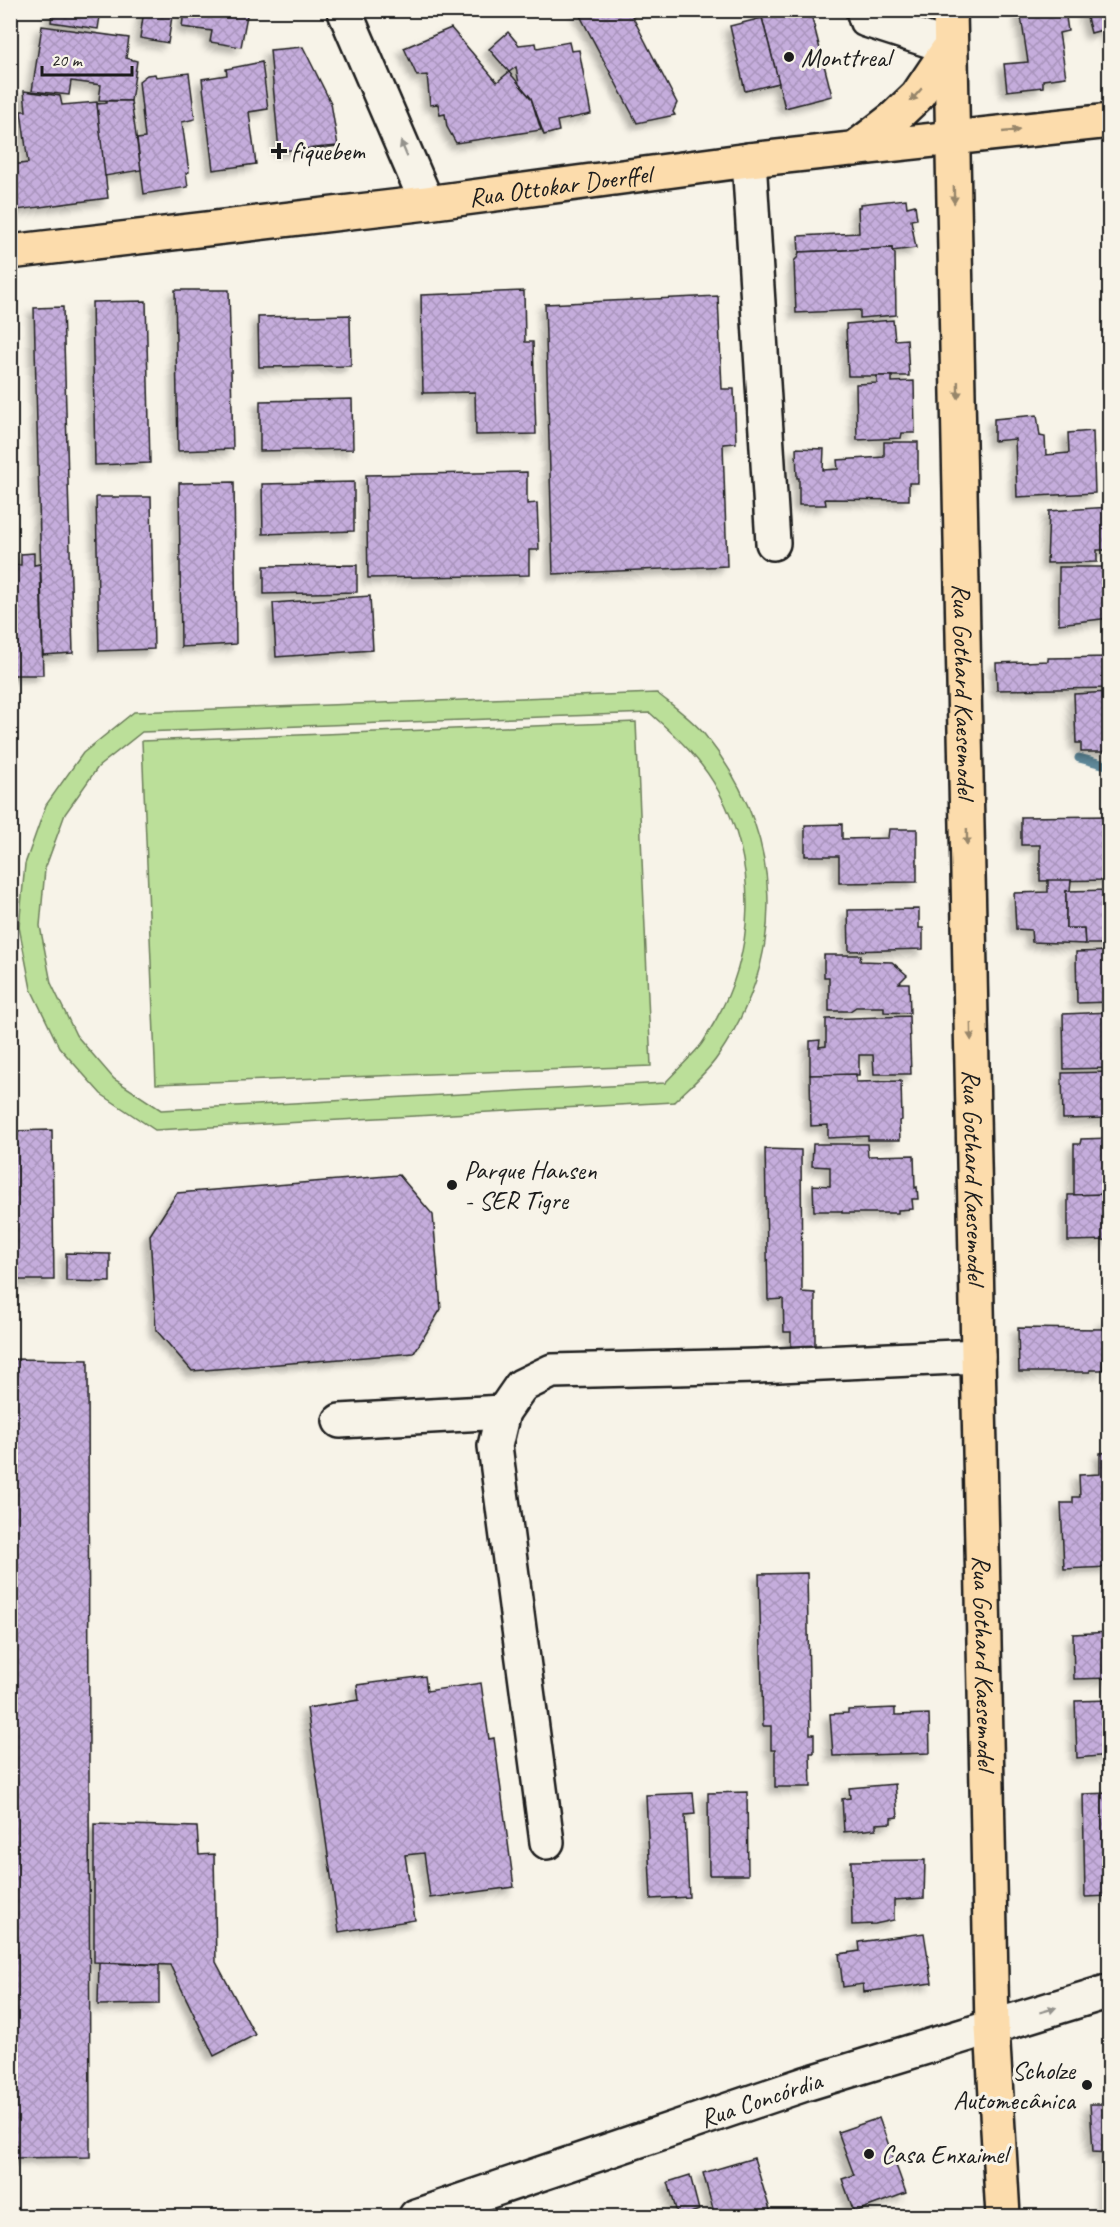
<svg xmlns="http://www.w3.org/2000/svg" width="1120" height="2227" viewBox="0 0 1120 2227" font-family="Caveat,sans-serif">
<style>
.grass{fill:#bbdf99;stroke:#6c7e5a;stroke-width:1.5;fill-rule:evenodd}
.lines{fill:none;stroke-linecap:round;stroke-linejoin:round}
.stream{stroke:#5f899a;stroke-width:9}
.building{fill:url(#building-cross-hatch);stroke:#1c1c1c;stroke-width:1.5;filter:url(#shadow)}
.minor-casing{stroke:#1c1c1c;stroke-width:38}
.major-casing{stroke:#1c1c1c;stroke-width:38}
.minor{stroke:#f7f3e8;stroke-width:33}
.major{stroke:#fcdcac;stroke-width:33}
.oneway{fill:#97866b}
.oneway2{fill:#94928c}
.poi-dot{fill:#1c1c1c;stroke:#f7f3e8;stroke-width:2}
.labels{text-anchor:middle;stroke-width:6;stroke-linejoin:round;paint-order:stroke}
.poi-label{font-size:26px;fill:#1c1c1c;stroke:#f7f3e8;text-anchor:start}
.street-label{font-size:26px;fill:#1c1c1c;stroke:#f7f3e8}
</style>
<defs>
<pattern id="building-cross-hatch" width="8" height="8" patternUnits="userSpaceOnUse" patternTransform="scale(1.5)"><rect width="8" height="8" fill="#c5addc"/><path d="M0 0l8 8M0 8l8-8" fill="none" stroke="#a994bc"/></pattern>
<filter id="shadow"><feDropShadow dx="-5.5" dy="5.5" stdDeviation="3" flood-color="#0004"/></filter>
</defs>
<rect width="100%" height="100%" fill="#f7f3e8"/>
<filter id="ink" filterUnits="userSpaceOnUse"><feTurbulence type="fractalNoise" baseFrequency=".0167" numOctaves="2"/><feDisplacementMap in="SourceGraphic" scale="12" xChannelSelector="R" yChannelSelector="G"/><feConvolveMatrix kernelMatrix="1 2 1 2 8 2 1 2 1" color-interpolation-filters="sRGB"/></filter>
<g filter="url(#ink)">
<!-- grass -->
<g class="grass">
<path d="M657,693C673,706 692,719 705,735C784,834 789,952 718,1056C707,1073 688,1088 674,1102L155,1130L101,1094L59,1047L31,989L19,927L25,864L46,805L83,753L134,712ZM650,713C677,737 702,760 719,792C758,864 756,953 714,1023C709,1031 705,1040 700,1046C689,1059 676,1071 665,1083L161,1110L114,1079L76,1035L51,983L40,926L45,869L65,814L98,767L142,732Z"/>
<path d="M636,722L651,1066L156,1084L142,741Z"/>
</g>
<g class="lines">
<!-- stream -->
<path class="stream" d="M1079,758L1110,766"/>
</g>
<!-- building -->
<g class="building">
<path d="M52,10H101L98,29L51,22Z"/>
<path d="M144,10H173L168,43L140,38Z"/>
<path d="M184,10H248L241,47L210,42L212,31L182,27Z"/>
<path d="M577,10H629L677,103L673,112L675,115L637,123Z"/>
<path d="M760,10H810L832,96L785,108Z"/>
<path d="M1020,10H1065L1068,31L1059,33L1066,77L1043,80V87L1007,91L1004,64L1028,62Z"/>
<path d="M1085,10H1110V42L1106,29L1091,33Z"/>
<path d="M762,18L779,83L745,91L730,26Z"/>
<path d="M42,26L129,38L126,58L137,61L131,101L99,100L101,85L71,81L69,95L32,91Z"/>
<path d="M451,28L497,82L509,72L531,98L541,130L456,143L447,127L445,114L440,115L438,104L430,105L427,75L417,76L404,48Z"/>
<path d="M508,32L519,45L536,43L537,48L569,42L571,51L579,50L591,114L557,121L559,131L544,135L531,98L519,84L516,67L509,72L489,49Z"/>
<path d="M303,47L331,103L338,146L279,151L270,50Z"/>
<path d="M262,62L268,109L249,112L256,164L213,170L202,79L227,75L226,69Z"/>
<path d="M189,73L195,119L182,122L189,172L186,173L188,187L144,194L137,139L145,138L139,81L147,75L155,74L156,77Z"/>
<path d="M24,91L60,96L62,105L97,102L108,198L17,210L10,165L28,163L21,111H26Z"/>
<path d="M107,101H131L141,170L105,176L97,104L107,103Z"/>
<path d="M906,199L907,207L915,205L917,219L911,220L916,248L892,251V248L799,252L798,236L859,233L858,207H860V204Z"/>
<path d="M892,248V251L895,254L896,315L860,318V310L796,313L794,261L798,257L799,252Z"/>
<path d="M175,290H229L233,449L178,451Z"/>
<path d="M524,291L525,342H533L536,434L476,435L475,392L423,393L421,295Z"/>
<path d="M718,296L722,389H734L736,443L723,444L727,566L553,574L545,304Z"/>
<path d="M146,301L150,463L95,465L92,302Z"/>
<path d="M63,307L73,653L43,655L34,308Z"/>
<path d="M350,315L351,366L259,367L258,317Z"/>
<path d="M893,320L895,340L907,339L909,376H848L846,324Z"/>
<path d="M877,376H892V382L914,381L915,433H902L901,438L857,440L856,384L877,383Z"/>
<path d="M352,399L353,449L260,451V401Z"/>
<path d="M1037,415L1040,436L1045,437L1046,455L1069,453L1068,433L1093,431L1095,493L1017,497L1015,439L994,441V419Z"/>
<path d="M884,442H918V483H909V500L825,499L826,505H799V478H797L796,448L824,449L823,470L838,469L837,460L884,457Z"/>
<path d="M527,472V504L537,503L539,550H529V575L368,578L366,475Z"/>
<path d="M234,482L236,644L181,647L179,483Z"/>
<path d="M354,482V531L263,534L262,484Z"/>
<path d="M96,497H151L154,649L99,651Z"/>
<path d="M1110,507L1108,550H1097V562L1047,563L1049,511Z"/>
<path d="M34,553V565L40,564L43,675H10V565H21V554Z"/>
<path d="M357,565V592L264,594V566Z"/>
<path d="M1059,567H1110V618L1059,624Z"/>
<path d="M370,596L373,650L276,657L273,603Z"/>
<path d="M1110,657V688L997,690L996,663L1048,661V658Z"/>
<path d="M1110,692L1109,752H1081V743H1076L1074,694Z"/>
<path d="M10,722H12L14,779H10Z"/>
<path d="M10,779H14L13,817H10Z"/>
<path d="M1110,816V880L1040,881V845H1021V817Z"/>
<path d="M842,824V839L888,838L889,829H917V882L839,883V856H805V825Z"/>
<path d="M1048,880H1071L1070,891H1066V928H1084L1085,944L1032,942L1031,930L1016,929L1014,893L1048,892Z"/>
<path d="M1110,890V944H1085L1084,928H1066V891Z"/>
<path d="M919,909V928H923V949L849,951L848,910Z"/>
<path d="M1110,951V1002L1077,1003L1076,952Z"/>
<path d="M824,955H861L860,961L892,962L907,975L899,983H909L910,1013L884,1012V1007H856L850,1011H829V977H824Z"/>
<path d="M1110,1012V1068L1064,1069L1063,1014Z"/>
<path d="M909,1016L911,1074H874L873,1055H859V1075H810V1041L820,1040L819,1047L826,1046V1019Z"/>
<path d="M1110,1072V1125L1109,1118L1063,1119L1062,1073Z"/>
<path d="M856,1074V1082L901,1081L902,1120L899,1121L900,1140H868V1136L828,1138V1125L811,1126L810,1075Z"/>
<path d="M52,1130L54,1280H10V1131Z"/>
<path d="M1110,1138V1194L1074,1195V1144H1080L1081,1139Z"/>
<path d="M813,1144H867L868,1156L914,1155L915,1188L917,1187L918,1199H912L913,1209L898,1210V1213H842V1211H814L813,1185L830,1186V1167L812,1166Z"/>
<path d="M765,1149L801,1150L802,1292L815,1293V1352L791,1351V1332H784L783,1299L768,1300Z"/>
<path d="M399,1175L433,1215L441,1309L414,1353L192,1371L156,1330L150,1235L177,1193Z"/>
<path d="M1110,1194V1240L1068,1241V1195Z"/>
<path d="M66,1253L110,1254V1282L66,1281Z"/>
<path d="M1103,1321H1110V1351H1103V1370H1090V1372H1019L1018,1328L1103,1329Z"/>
<path d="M10,1359L88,1360L90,2157L10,2158Z"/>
<path d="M1110,1452V1567L1064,1569L1061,1503H1073V1497H1080L1079,1475L1100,1474V1453Z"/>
<path d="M807,1573L810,1734H814V1753H810L811,1787H775V1750H771V1726H763L759,1574Z"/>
<path d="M1110,1632V1678L1074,1679L1073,1634Z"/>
<path d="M425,1676L427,1691L481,1683L489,1739L494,1738L514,1887L430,1898L424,1853L405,1855L415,1920L339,1932L307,1708L359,1700L357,1685Z"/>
<path d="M1110,1700V1755L1077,1758L1075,1701Z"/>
<path d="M895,1708V1715L929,1714L930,1753L833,1756L830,1714L848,1713V1710Z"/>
<path d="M895,1784L898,1817L891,1818V1823L876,1824V1829L844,1832L842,1799L850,1798L849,1788Z"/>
<path d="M747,1792L748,1875H709L708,1793Z"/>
<path d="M693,1793L695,1814L685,1815L689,1897L651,1899L646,1795Z"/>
<path d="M1110,1793V1896L1085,1897L1083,1794Z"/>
<path d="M94,1824L197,1827L199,1855L214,1854L216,1962L255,2035L214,2056L170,1965L94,1962Z"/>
<path d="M925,1860L924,1898L894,1900V1920L875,1924L852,1925L851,1861Z"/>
<path d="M924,1933L932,1983L864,1992L863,1984L843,1987L839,1954L860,1951L859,1942Z"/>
<path d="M99,1963L159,1965V2004L98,2005Z"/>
<path d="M1090,2104H1110V2153L1093,2152Z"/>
<path d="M879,2118L906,2193L854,2212L842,2179L854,2175L838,2132Z"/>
<path d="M1104,2153H1110V2216H1103Z"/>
<path d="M754,2158L772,2216H715L703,2173Z"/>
<path d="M690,2175L699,2210L691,2213L692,2216H666L677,2213L668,2182Z"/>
</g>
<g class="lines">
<!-- minor casing -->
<g class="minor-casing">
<g id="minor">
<path d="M344,10L427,203"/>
<path d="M863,10L866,20L950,47"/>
<path d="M749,160L773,543"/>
<path d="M340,1421L503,1412"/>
<path d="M547,1842L495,1446L503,1412L521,1386L552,1371L757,1366L978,1356"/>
<path id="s1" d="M416,2216L805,2084L1110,1991"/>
</g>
</g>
<!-- major casing -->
<g class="major-casing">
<g id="major">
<path id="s2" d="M950,10L992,2027L1003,2216"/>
<path d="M854,149L894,118L917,96L950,47"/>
<path id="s3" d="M10,252L427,203L749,160L1110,121"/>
</g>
</g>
<!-- minor -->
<use href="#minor" class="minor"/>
<!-- major -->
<use href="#major" class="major"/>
</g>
<!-- one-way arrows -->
<defs><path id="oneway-solid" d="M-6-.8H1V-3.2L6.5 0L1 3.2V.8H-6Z" transform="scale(1.5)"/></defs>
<g class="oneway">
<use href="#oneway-solid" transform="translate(916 95) rotate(131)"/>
<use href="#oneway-solid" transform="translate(1011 131) rotate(-6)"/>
<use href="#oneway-solid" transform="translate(954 195) rotate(89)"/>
<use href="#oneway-solid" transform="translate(958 390) rotate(89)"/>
<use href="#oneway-solid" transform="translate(967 837) rotate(89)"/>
<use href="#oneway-solid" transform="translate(971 1032) rotate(89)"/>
</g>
<g class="oneway2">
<use href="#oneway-solid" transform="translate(404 149) rotate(-113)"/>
<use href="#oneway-solid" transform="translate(1048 2010) rotate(-17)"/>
</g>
</g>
<!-- markers -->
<g class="poi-dot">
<circle cx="789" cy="57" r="6"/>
<path d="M276 142h6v6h6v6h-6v6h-6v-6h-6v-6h6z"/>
<circle cx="452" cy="1185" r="6"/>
<circle cx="1087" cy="2085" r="6"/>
<circle cx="869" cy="2154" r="6"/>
</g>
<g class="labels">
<!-- poi labels -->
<g class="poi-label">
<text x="801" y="66">Monttreal</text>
<text x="291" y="160">fiquebem</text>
<text x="464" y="1179">Parque Hansen<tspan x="464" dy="30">- SER Tigre</tspan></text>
<text x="1075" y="2079" text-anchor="end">Scholze<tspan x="1075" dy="30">Automecânica</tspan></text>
<text x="881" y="2163">Casa Enxaimel</text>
</g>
<!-- street labels -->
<g class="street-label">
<text dy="9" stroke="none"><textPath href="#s3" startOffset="554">Rua Ottokar Doerffel</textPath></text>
<text dy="9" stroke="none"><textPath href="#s2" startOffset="681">Rua Gothard Kaesemodel</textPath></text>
<text dy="9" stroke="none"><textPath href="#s2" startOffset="1167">Rua Gothard Kaesemodel</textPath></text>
<text dy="9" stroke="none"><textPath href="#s2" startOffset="1653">Rua Gothard Kaesemodel</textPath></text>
<text dy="9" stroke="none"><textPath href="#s1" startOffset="364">Rua Concórdia</textPath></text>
</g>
</g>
<!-- margin -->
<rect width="1120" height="2227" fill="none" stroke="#f7f3e8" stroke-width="36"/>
<rect x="18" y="18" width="1084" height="2191" fill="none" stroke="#1c1c1c" stroke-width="2" filter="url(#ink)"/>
<!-- scale -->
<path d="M42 66v9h90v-9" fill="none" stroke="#1c1c1c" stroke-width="3"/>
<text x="51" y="66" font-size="18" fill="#1c1c1c" stroke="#f7f3e8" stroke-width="4.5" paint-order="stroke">20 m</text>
</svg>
